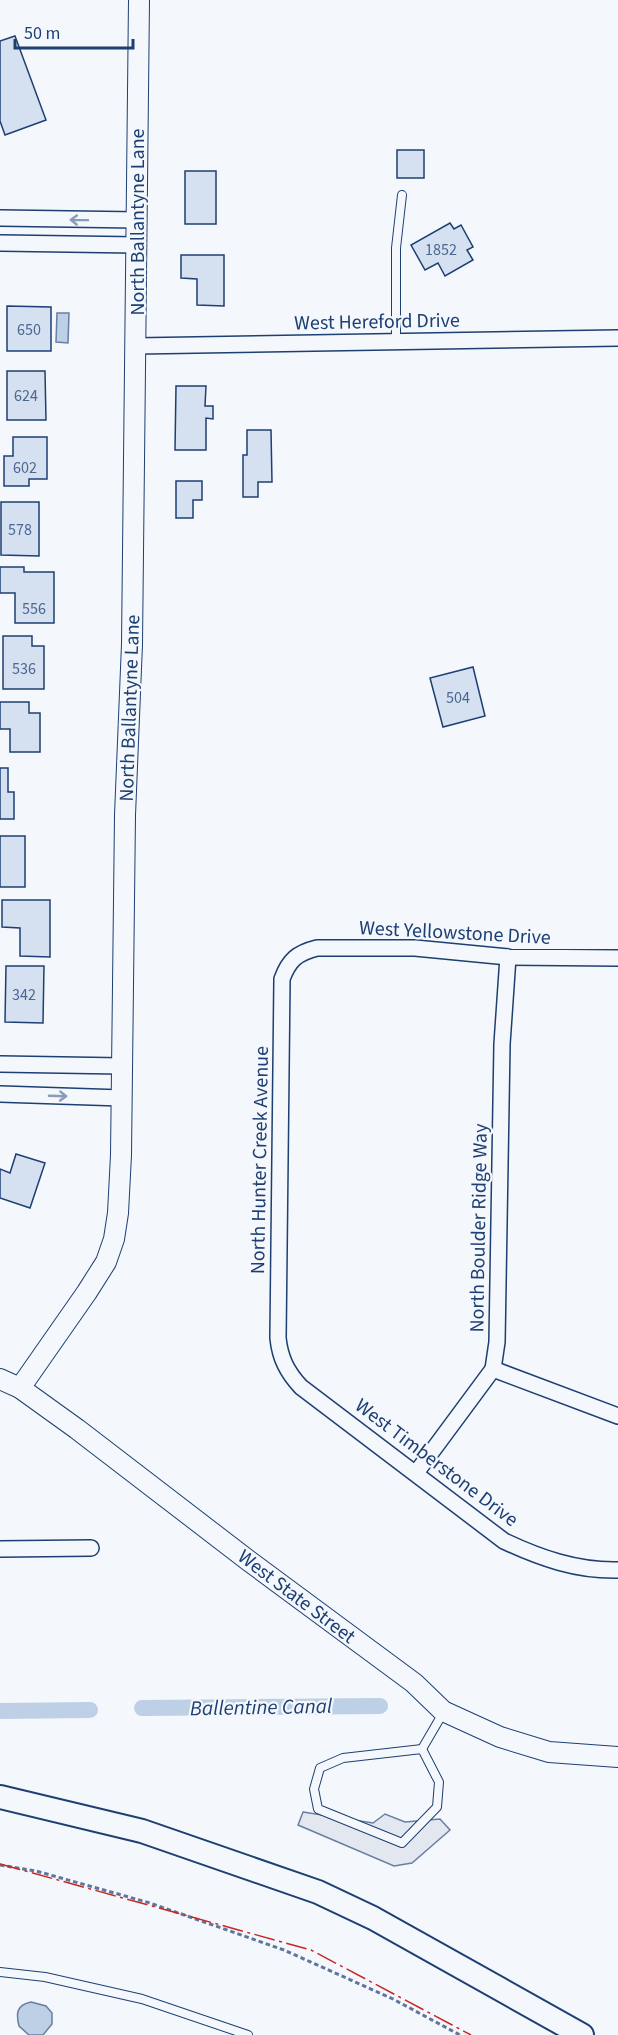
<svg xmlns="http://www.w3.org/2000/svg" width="618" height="2035" viewBox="0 0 618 2035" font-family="'Source Sans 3',sans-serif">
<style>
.parking{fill:#e3e8f0;stroke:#687fa3;stroke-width:1.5}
.water{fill:#bed0e5;stroke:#687fa3;stroke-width:1.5}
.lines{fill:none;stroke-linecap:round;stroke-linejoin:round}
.canal{stroke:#bed0e5;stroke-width:16}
.building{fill:#d5e0f0;stroke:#1d3f73;stroke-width:1.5}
.lane-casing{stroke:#1d3f73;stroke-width:10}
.street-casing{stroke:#1d3f73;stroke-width:18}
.secondary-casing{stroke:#1d3f73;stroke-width:22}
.primary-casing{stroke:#1d3f73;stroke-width:26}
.path{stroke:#5e769c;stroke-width:3;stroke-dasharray:4.5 3;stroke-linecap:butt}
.lane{stroke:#f4f7fb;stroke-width:8}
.street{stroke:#f4f7fb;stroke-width:15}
.secondary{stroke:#f4f7fb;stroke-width:20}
.primary{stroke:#f4f7fb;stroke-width:22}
.power{stroke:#c62828;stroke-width:1.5;stroke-dasharray:21 4.5 3 4.5;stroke-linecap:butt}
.oneway{stroke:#889bb7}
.labels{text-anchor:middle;stroke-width:4.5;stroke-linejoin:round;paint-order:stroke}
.number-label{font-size:16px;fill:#4b6792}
.street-label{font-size:20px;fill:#1d3f73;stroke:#f4f7fb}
.water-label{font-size:21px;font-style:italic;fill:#1d3f73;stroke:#f4f7fb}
</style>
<rect width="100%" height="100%" fill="#f4f7fb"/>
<!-- parking -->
<path class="parking" d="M303,1812L373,1823L385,1814L405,1822L440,1819L450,1830L412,1863L394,1866L298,1825Z"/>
<!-- water -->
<g class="water">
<path d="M57,313H69L68,343L56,342Z"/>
<path d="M31,2002L46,2006L52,2013V2024L43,2035H29L19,2026C16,2014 16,2005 31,2002Z"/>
</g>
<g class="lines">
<!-- canal -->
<g class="canal">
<path d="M142,1708L380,1706"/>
<path d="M0,1711L90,1710"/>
</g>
</g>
<!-- building -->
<g class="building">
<path d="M15,36L46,120L5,135L0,121V41Z"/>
<rect x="397" y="150" width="27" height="28"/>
<rect x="185" y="171" width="31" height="53"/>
<path d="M450,223L454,229L461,225L473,247L467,250L473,260L445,276L438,263L425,270L411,245Z"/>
<path d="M181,255H224V306L197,305V279L181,278Z"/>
<path d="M7,306L51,307V351H7Z"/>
<path d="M7,371H45L46,420H7Z"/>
<path d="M176,386H206L205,406H213V419L206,418V450H175Z"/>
<path d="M247,430H271L272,482H258V497H243V455H247Z"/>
<path d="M13,437H47V479H29V486H4V456H13Z"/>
<path d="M176,481H202V500H193V518H176Z"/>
<path d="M1,502H39V556L1,555Z"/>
<path d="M0,567H24V572H54V623H15V593H0Z"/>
<path d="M3,636H32V646H44V689H3Z"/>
<path d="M473,667L485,716L443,727L430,678Z"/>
<path d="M0,702H29V713H40V752H10V729H0Z"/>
<path d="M0,768H8V792H14V819H0Z"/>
<rect x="0" y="836" width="25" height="51"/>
<path d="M2,900H50V957L20,956V928L2,927Z"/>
<path d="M6,966H44L43,1023L5,1022Z"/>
<path d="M16,1154L45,1163L30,1208L0,1198V1169L10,1173Z"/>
</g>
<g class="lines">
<!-- lane casing -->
<g class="lane-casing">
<g id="lane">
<path d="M396,342V248L402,195"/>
<path d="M422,1749L439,1782L437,1807L402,1843L318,1809L314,1789L320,1768L343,1758Z"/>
<path d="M422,1749L443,1713"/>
<path d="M0,1972L45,1977L142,1999L248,2035"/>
</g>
</g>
<!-- street casing -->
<g class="street-casing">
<g id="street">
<path d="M0,218L138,220"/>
<path d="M0,243L137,245"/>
<path d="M136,346L618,338"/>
<path d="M618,958L508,957L415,948H317C297,953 289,960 282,979L278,1338C280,1358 287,1372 301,1387L504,1541C540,1558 577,1571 618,1570"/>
<path d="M0,1064L122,1066"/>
<path d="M0,1094L122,1098"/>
<path d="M493,1369L618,1416"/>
<path d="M416,1473L493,1369L497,1342L502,1044L508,957"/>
<path d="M0,1549L91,1548"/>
</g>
</g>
<!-- secondary casing -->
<g class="secondary-casing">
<g id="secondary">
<path d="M0,1379L20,1388L77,1429L249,1561L414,1683L443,1711L500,1737L549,1752L618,1757"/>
<path d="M20,1388L87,1292L106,1262L114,1239L118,1213L121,1155L125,815L132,644L139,0"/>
</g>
</g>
<!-- primary casing -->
<g class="primary-casing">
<path id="primary" d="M0,1797L142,1831L318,1892L373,1918L582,2035"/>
</g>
<!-- path -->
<path class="path" d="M0,1865L36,1871L150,1903L284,1950L393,1999L460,2035"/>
<!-- lane -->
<use href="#lane" class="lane"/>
<!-- street -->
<use href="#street" class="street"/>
<!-- secondary -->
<use href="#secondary" class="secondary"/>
<!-- primary -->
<use href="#primary" class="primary"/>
<!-- power -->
<path class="power" d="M0,1864L311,1950L471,2035"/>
</g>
<!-- one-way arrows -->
<defs><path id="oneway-shaft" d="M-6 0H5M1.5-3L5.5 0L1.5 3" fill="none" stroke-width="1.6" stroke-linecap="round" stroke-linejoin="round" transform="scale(1.5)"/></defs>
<g class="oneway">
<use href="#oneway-shaft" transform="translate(79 220) rotate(-179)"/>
<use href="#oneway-shaft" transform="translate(58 1096) rotate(2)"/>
</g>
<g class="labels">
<!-- number labels -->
<g class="number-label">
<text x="441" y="255">1852</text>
<text x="29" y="335">650</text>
<text x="26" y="401">624</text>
<text x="25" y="473">602</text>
<text x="20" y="535">578</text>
<text x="34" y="614">556</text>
<text x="24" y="674">536</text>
<text x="458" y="703">504</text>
<text x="24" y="1000">342</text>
</g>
<!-- street labels -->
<g class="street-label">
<text transform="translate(137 222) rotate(-90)" y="7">North Ballantyne Lane</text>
<text transform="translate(377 321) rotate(-1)" y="7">West Hereford Drive</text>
<text transform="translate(129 708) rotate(-88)" y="7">North Ballantyne Lane</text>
<text transform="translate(455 932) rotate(3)" y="7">West Yellowstone Drive</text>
<text transform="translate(259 1160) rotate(-89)" y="7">North Hunter Creek Avenue</text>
<text transform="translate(478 1228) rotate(-89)" y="7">North Boulder Ridge Way</text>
<text transform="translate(437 1462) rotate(37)" y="7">West Timberstone Drive</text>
<text transform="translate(297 1596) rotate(37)" y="7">West State Street</text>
</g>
<!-- water labels -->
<g class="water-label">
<text transform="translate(261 1707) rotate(-1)" y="7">Ballentine Canal</text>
</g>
</g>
<!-- scale -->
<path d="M15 39v9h118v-9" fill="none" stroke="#1d3f73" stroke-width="3"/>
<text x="24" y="39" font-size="18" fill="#1d3f73" stroke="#f4f7fb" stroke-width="4.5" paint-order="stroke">50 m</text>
</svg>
